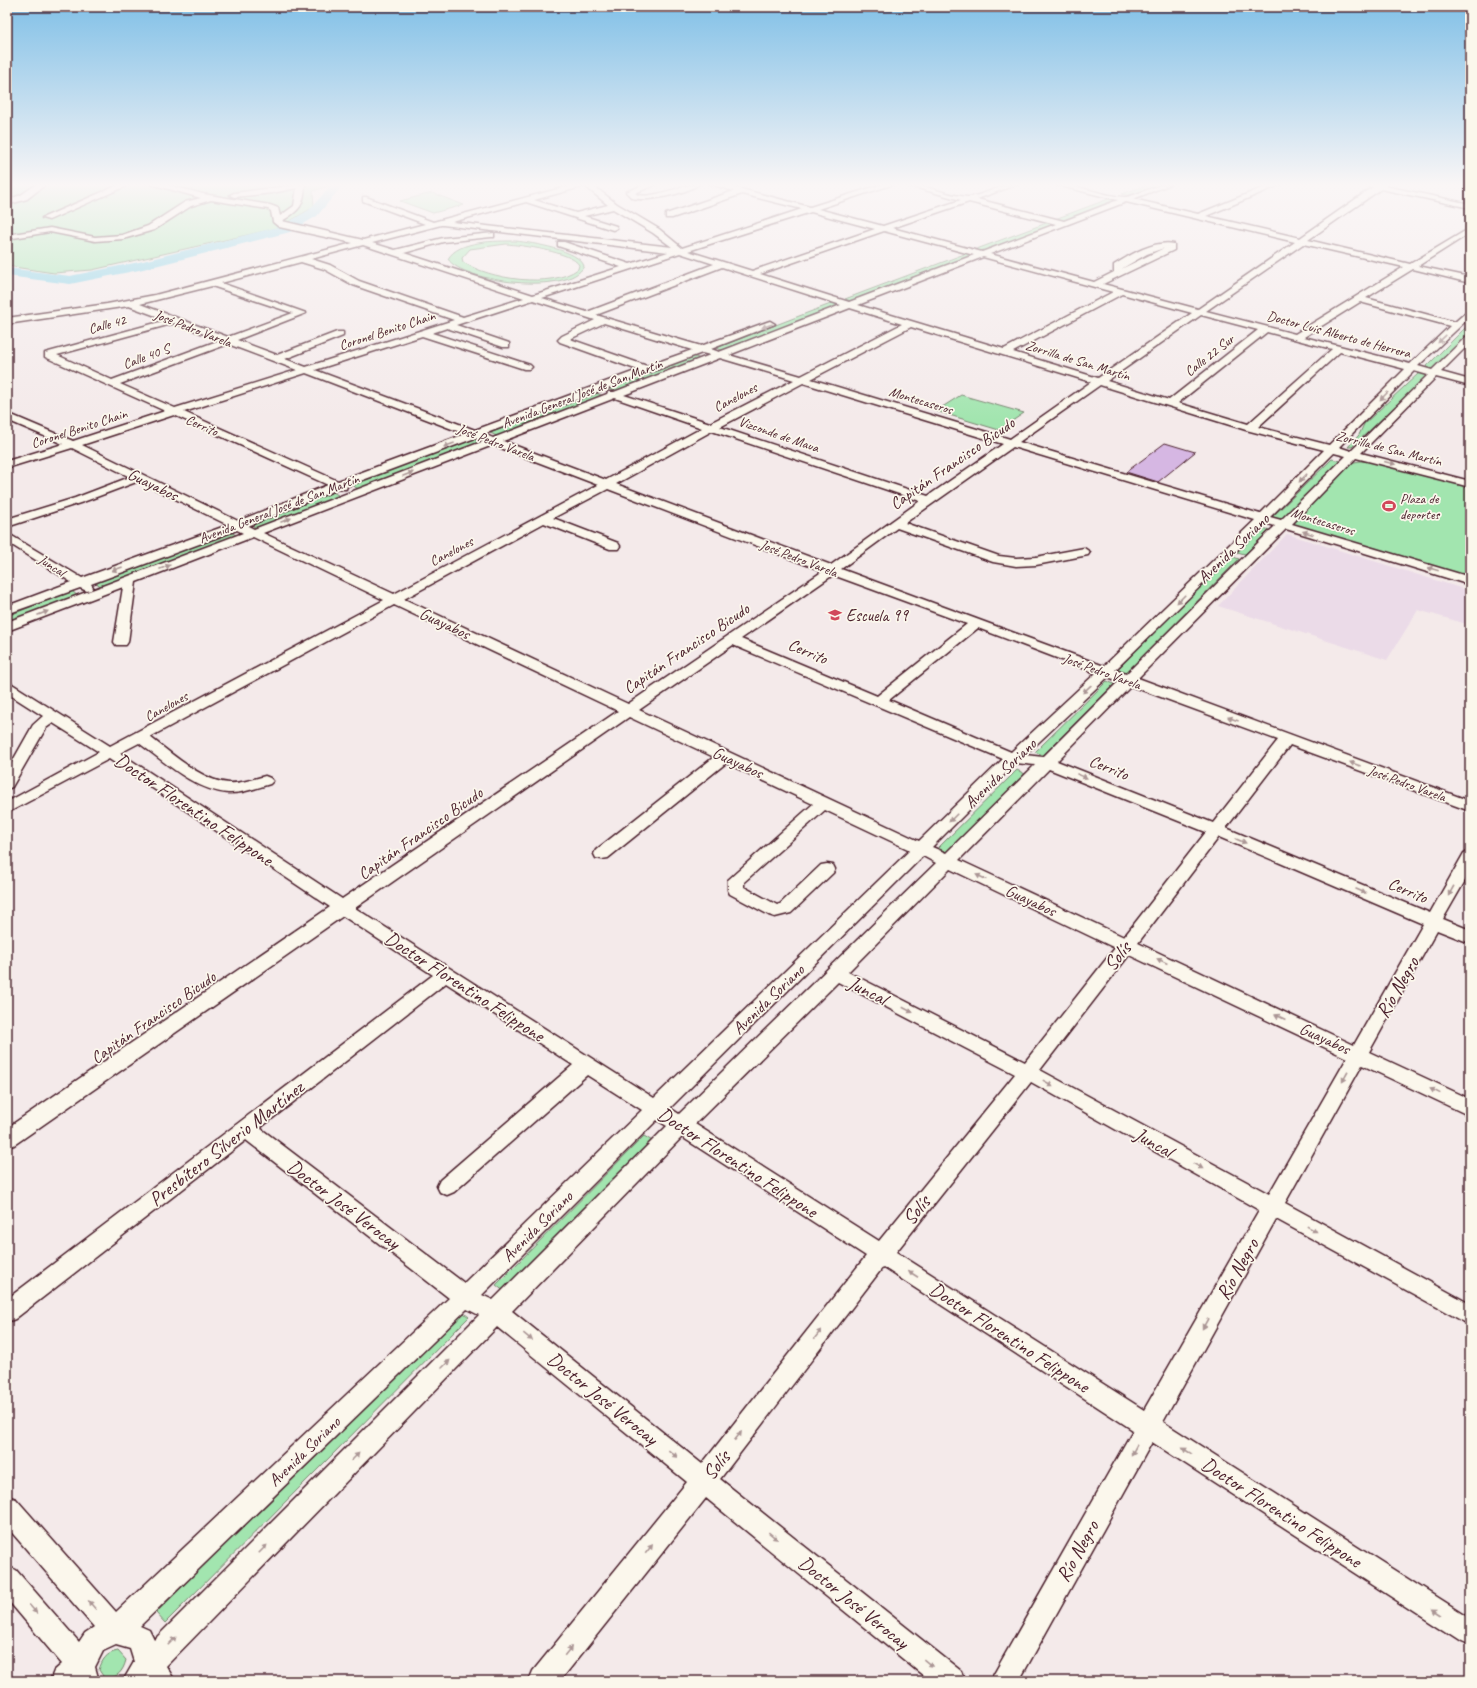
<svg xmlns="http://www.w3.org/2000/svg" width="1477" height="1688" viewBox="0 0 1477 1688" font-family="Caveat,sans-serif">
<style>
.built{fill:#ebdbe8}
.green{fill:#a2e5af;stroke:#76826d;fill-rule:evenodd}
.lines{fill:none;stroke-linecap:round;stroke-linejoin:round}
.river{fill:#86d1e6;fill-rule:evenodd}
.building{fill:#d6b7e3;stroke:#4a1f2b}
.minor-casing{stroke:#4a1f2b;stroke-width:3}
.minor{fill:#fbf7ec;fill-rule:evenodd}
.oneway{fill:#ab9695}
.labels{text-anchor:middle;stroke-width:3.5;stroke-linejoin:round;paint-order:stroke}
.far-street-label{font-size:14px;fill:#4a1f2b;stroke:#fbf7ec}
.far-poi-label{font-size:14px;fill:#4a1f2b;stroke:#fbf7ec;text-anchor:start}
.street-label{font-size:17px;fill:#4a1f2b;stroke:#fbf7ec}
.poi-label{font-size:17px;fill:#4a1f2b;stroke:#fbf7ec;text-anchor:start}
.near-street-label{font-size:20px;fill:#4a1f2b;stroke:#fbf7ec}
</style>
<rect width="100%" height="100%" fill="#f4eaea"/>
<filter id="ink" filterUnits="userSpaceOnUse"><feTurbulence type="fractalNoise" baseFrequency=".025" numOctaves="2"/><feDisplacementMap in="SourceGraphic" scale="8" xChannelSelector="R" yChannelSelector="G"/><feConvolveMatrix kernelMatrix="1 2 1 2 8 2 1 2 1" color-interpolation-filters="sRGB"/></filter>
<g filter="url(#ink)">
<!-- built -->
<path class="built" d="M1287,534L1470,591V625L1418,610L1387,660L1218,606Z"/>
<!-- green -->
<g class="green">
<path d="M7,184H335L313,191L314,207L278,228L92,270L54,273L7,266Z"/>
<path d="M1149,184H1163L1131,196L1122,194Z"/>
<path d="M432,193L464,205L433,213L400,201Z"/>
<path d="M1111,198L1120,200L1064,222L1055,219Z"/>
<path d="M1049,222L1057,224L983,253L974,250Z"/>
<path d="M516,241C532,243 579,250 584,266C570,296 462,282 448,259C458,240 497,241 516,241ZM506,244C521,245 572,252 579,265L578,269C551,289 489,279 463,262L462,258L470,249Z"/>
<path d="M967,253L976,255L854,302L845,299Z"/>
<path d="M833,303L842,306L724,351L716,348Z"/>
<path d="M1466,327L1470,328V333L1433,370L1425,368Z"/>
<path d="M693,356L701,359L617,392L608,389Z"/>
<path d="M1419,373L1428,375L1352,447H1348L1359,435L1364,424Z"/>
<path d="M596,393L604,396L499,437L490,433Z"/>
<path d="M961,395L1024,413L999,430L936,411Z"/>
<path d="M474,439L482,443L360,490L352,485Z"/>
<path d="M1332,459L1340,461L1281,520L1272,517Z"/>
<path d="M1360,461L1383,463L1470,488V578L1294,527L1292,523L1349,463Z"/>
<path d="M333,492L341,497L258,529L250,524Z"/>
<path d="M1263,528L1270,530L1245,554L1237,552Z"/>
<path d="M230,531L237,536L103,588L95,582Z"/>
<path d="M1231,556L1239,559L1126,673L1117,670Z"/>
<path d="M72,591L79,597L7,624V616Z"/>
<path d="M1107,681L1114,684L1043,755L1035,752Z"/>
<path d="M1017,770L1025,774L945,853L937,849Z"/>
<path d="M644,1136L654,1142L505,1292L496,1285Z"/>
<path d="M460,1310L469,1317L165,1623L156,1613Z"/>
<path d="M118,1651L126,1660C123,1672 117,1678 105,1679L99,1670C102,1660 106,1653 118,1651Z"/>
</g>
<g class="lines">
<!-- river -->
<path class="river" d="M332,184H347L340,188L317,216L290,232L139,270L70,284L7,276V268L70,276L139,262L282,226L309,210Z"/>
</g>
<!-- building -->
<path class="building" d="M1165,443L1195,452L1158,482L1126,472Z"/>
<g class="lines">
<!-- minor casing -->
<g class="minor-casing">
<g id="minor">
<path d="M37,184H46L27,199L7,205V200L21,195Z"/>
<path d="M121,184H131L49,220L42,218Z"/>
<path d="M151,184H164L203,194L270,205L278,208L280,216L294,206L297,188L272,193L234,197L230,195L234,193L305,184C304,206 300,210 282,221L363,240L425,224L363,201V197H366L433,222L577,184H591L617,204L659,229L682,248L802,209L742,194L672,218H666V214L734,191L710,184H722L810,207L883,184H894L818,209L883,226L961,200L903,184C926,184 945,195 967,197C978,198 1001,184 1018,184L977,199L1064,221L1118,200L1053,184C1078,184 1100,195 1123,197C1134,198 1154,184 1171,184L1133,199L1198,214L1272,184H1282L1206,216L1300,238L1373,187H1369V184H1387L1385,186L1470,204V208L1381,189L1308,240L1410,264L1470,228V233L1418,266L1470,277V283L1413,269L1366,298L1455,322L1470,309V317L1418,366L1432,370L1467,336L1470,335V343L1441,372L1470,380V386L1436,377L1361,453L1470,481V487L1356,458L1292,524L1470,577V585L1286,529L1138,678L1470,801V811L1290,745L1226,828L1430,913L1464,853L1470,852V872L1443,919L1470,930V943L1437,930L1369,1052L1470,1099V1116L1362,1065L1285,1203L1470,1304V1325L1276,1219L1163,1422L1470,1618V1646L1461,1642L1152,1442L1019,1681H990L1133,1430L883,1267L720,1479L961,1671L965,1681H930L706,1498L560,1681H529L533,1671L687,1482L497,1327L166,1666L175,1681H123L134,1662L130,1649L116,1645L103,1651L95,1667L99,1681H50L54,1671L62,1664L7,1599V1566L16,1570L79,1642L85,1633L94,1627L7,1527V1496L16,1499L116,1612L449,1298L246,1140L15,1319L7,1322V1299L433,975L343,916L14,1145L7,1147V1128L330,907L109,759L7,813V802L99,752L53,723L46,728L12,787L7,789V771L33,725L43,716L7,693V683L12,684L110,746L384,600L253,537L136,582L128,642L126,645H116L114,642L123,587L7,631V622L243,533L237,530L91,584L93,587L91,590L87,591L80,588L7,614V606L71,582L7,542V533L82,578L228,525L139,481L83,502L7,527V519L75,498L130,477L72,448L7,468V461L63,444L7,420V413L73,441L165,411L45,357V353L167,320L129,306L7,324V318L107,304L155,295L353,243L279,227L273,222L271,211L268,209L211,200L191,206L154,230L123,239L95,241L50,232L7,239V235L50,228L95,237L122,235L148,226L185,202L201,198ZM585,186L608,205L576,213L534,200ZM526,202L613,230L617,228L616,226L584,216L613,209L653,233L672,247L452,222ZM969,202L1056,224L982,252L892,228ZM1126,202L1295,242L1198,309L1103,284L1174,250V244C1154,240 1130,255 1114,265V272L1094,282L990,254ZM811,212L875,229L752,271L688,251ZM441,225H443L668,252L630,264L564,242H558V246L621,267L533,295L404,253L443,242L491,237H494V233L443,238L395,250L372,243ZM884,231L974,255L849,302L760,274ZM1303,244L1404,267L1295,334L1206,311ZM363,245L524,298L463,317L359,281L330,265L311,259ZM1164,248L1121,269L1147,254ZM680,253L714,264L587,312L542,298ZM983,257L1113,292L1004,349L858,305ZM301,262L324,269L353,285L454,320L306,367L285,359L343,336V332H337L277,355L237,340L306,313L221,283ZM722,267L841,305L719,352L711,349L775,324L770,321L767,322L701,346L596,315ZM212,286L293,313L228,337L140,304ZM1122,294L1192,313L1098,378L1013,352ZM533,300L595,320L562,336L558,340L560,342L638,370L475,430L315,370L422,336L524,369H530L532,367L530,365L432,333L447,328L503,347H509V343L456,325ZM1360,302L1450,326L1410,364L1304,337ZM850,308L902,324L801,376L729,355ZM1201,315L1258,330L1169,400L1107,381ZM175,323L220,340L112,380L57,355ZM604,323L692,350L647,366L570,339ZM911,327L1091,382L1010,439L811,379ZM1267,332L1332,349L1248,424L1178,403ZM228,344L297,370L175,408L120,384ZM1340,352L1405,369L1329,445L1258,427ZM702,353L710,355L614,392H608L607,394L493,438L484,434ZM720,358L794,380L710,423L624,395ZM1414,371L1428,375L1351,451L1339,447ZM306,373L465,434L338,481L184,412ZM803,383L1003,444L928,496L720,427ZM1100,385L1246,430L1324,450L1260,514L1019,442ZM615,398L702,428L606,480L503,441ZM174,415L328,485L238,521L82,445ZM712,431L920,501L831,565L616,484ZM475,438L484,441L254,529L248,526L338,489H346L347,486ZM493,445L598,485L394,594L263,533ZM1013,447L1255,520L1104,666L841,569L897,528L993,562L1016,566L1036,565L1088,555L1090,552L1084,548L1036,557L1016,558L999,556L905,523ZM1334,453L1346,456L1281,520L1270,517ZM608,489L823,571L628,704L404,599L544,523L610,549H618L620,546L618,543L553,518ZM1265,523L1275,526L1126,674L1115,670ZM833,575L967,624L877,696L741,639ZM394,605L618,711L342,899L120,753L139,743C165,762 194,790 228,793C241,794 257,788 270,784L273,781L270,778L265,776C253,779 241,784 229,783C203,782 170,752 150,737ZM978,628L1096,673L1011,752L889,700ZM733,645L1003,759L919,841L639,710ZM1108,677L1119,681L1043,757L1025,755ZM1131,686L1278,740L1213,823L1057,761ZM629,717L714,757L596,850L594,854L596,858L602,859L608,858L726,763L813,804L728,880V890L730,894L769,915L775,917L791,913L833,873L835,869L833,865L827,864L821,865L780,904L777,905L744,887V882L825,810L910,850L654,1098L355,908ZM1016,763L1035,765L946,853L932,847ZM1049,769L1206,832L1124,937L959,860ZM1219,837L1423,924L1354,1045L1138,943ZM923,856L936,863L679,1114L670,1108ZM950,869L1115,948L1025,1062L848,972ZM1129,955L1347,1058L1269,1194L1040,1070ZM838,982L1015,1074L879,1241L695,1124ZM446,983L573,1065L440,1180L437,1186L440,1192L447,1195L454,1192L587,1075L642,1110L464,1283L260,1128ZM1031,1082L1259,1210L1144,1410L896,1252ZM657,1120L667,1126L493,1300L482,1295ZM682,1137L866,1256L702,1464L512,1311ZM467,1309L479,1315L154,1640L149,1630L140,1626Z"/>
<path d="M646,184H657L635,193C646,202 683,184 699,184C686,194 648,202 632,198L626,192Z"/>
</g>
</g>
<!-- minor -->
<use href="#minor" class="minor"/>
</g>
<!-- one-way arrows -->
<defs><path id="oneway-solid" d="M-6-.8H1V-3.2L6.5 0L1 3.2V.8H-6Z"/></defs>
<g class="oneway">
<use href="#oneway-solid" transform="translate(767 326) rotate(160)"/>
<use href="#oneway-solid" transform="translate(1442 339) rotate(136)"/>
<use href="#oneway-solid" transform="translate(1384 396) rotate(135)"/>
<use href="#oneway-solid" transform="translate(449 445) rotate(160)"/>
<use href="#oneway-solid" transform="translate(1390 463) rotate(14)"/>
<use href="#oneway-solid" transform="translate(408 474) rotate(-21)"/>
<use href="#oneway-solid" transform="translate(1303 478) rotate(134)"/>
<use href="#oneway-solid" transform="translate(286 520) rotate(-21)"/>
<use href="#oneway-solid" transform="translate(1308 533) rotate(-163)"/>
<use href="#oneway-solid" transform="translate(165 567) rotate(-21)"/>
<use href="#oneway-solid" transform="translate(117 569) rotate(160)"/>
<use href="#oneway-solid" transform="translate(1433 569) rotate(-164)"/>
<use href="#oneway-solid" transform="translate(1181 599) rotate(135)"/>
<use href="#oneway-solid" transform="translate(43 613) rotate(-21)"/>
<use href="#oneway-solid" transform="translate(1087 689) rotate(137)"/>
<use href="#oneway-solid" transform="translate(1233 719) rotate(-160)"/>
<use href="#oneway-solid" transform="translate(1355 764) rotate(-160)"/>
<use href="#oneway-solid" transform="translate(1082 776) rotate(22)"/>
<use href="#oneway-solid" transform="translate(953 818) rotate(135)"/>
<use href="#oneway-solid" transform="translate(1241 841) rotate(23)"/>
<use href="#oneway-solid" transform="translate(981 877) rotate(-155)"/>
<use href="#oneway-solid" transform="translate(1361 891) rotate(23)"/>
<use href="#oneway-solid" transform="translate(1451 891) rotate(119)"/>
<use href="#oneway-solid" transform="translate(1162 961) rotate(-155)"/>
<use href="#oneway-solid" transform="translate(908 1010) rotate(27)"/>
<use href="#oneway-solid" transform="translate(1280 1017) rotate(-155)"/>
<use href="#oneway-solid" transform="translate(1345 1077) rotate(119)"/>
<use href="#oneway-solid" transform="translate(1048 1083) rotate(29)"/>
<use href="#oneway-solid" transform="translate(1435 1091) rotate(-154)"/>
<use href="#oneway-solid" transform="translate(1198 1166) rotate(29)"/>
<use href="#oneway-solid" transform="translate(1312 1229) rotate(29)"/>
<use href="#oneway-solid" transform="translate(913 1274) rotate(-147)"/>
<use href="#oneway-solid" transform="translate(1205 1324) rotate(119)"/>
<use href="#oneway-solid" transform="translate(818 1334) rotate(-52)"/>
<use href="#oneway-solid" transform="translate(528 1337) rotate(39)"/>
<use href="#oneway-solid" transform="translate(446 1364) rotate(-45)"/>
<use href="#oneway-solid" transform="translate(738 1436) rotate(-52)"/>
<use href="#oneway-solid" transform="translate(1134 1450) rotate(119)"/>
<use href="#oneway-solid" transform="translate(1187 1451) rotate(-147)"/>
<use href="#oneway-solid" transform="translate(673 1454) rotate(39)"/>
<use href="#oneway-solid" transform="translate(355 1457) rotate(-45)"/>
<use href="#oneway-solid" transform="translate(773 1536) rotate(39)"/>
<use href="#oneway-solid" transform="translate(263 1549) rotate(-45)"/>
<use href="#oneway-solid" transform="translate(649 1549) rotate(-51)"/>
<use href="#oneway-solid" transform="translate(92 1605) rotate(-131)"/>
<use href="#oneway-solid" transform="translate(33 1609) rotate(49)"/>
<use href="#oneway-solid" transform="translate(1437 1612) rotate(-147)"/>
<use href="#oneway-solid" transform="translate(172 1641) rotate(-45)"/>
<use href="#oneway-solid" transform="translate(568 1651) rotate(-51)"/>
<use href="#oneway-solid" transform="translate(928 1663) rotate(39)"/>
</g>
</g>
<!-- sky -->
<linearGradient id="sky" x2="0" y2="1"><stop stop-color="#81c0e7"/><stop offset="0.44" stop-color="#faf6f6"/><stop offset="1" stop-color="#faf6f6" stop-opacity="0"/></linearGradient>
<rect width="1477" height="420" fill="url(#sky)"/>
<!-- icons -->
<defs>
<g id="stadium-bare" transform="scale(1.08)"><path d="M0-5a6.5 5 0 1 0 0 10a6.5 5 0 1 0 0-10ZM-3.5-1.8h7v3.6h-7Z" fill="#d1495b" stroke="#fbf7ec" stroke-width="2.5" paint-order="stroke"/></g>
<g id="school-bare" transform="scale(1.08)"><path d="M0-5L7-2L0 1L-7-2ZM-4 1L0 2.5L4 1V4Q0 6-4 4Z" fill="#d1495b" stroke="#fbf7ec" stroke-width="2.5" paint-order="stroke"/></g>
</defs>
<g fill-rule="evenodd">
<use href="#stadium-bare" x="1389" y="506"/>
<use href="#school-bare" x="835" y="615"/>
</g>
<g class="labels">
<!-- far-street labels -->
<g class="far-street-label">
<text transform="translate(107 324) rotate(-15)" y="5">Calle 42</text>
<text transform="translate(193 328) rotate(21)" y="5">José Pedro Varela</text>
<text transform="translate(387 330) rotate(-18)" y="5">Coronel Benito Chain</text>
<text transform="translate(1339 334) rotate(15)" y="5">Doctor Luis Alberto de Herrera</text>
<text transform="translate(1209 355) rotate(-38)" y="5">Calle 22 Sur</text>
<text transform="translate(146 356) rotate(-20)" y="5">Calle 40 S</text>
<text transform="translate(1078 360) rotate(17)" y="5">Zorrilla de San Martín</text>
<text transform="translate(582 393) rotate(-21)" y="5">Avenida General José de San Martín</text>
<text transform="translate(735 397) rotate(-28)" y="5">Canelones</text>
<text transform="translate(921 400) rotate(17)" y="5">Montecaseros</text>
<text transform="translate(202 425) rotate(24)" y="5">Cerrito</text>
<text transform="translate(79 428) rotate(-18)" y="5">Coronel Benito Chain</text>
<text transform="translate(779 434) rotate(19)" y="5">Vizconde de Maua</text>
<text transform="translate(496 442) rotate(21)" y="5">José Pedro Varela</text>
<text transform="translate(1389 448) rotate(14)" y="5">Zorrilla de San Martín</text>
<text transform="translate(279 508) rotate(-21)" y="5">Avenida General José de San Martín</text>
<text transform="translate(1323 521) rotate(17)" y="5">Montecaseros</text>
<text transform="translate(451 551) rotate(-28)" y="5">Canelones</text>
<text transform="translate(799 558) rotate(21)" y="5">José Pedro Varela</text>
<text transform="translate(52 565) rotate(33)" y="5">Juncal</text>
<text transform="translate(1102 671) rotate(20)" y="5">José Pedro Varela</text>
<text transform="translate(166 706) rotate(-29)" y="5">Canelones</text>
<text transform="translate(1407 783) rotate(20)" y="5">José Pedro Varela</text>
</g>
<!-- far-poi labels -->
<g class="far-poi-label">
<text x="1400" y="503">Plaza de<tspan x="1400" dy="16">deportes</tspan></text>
</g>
<!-- street labels -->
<g class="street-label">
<text transform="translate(952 463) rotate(-35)" y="6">Capitán Francisco Bicudo</text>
<text transform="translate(153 484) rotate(26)" y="6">Guayabos</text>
<text transform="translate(1233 548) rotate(-44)" y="6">Avenida Soriano</text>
<text transform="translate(445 623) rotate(25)" y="6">Guayabos</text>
<text transform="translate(686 648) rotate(-34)" y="6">Capitán Francisco Bicudo</text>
<text transform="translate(808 651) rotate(23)" y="6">Cerrito</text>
<text transform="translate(738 762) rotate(25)" y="6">Guayabos</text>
<text transform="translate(1109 767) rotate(22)" y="6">Cerrito</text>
<text transform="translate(1000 773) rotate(-44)" y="6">Avenida Soriano</text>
<text transform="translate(420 833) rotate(-35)" y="6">Capitán Francisco Bicudo</text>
<text transform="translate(1408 890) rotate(23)" y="6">Cerrito</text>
<text transform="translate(1031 900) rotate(25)" y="6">Guayabos</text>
<text transform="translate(768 999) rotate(-44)" y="6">Avenida Soriano</text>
<text transform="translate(153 1017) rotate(-35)" y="6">Capitán Francisco Bicudo</text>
<text transform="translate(1325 1038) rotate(25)" y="6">Guayabos</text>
<text transform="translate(537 1226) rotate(-45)" y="6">Avenida Soriano</text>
<text transform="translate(304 1451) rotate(-44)" y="6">Avenida Soriano</text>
</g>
<!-- poi labels -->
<g class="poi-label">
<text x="846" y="621">Escuela 99</text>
</g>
<!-- near-street labels -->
<g class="near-street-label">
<text transform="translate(194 809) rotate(34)" y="7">Doctor Florentino Felippone</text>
<text transform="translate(1117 956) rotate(-52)" y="7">Solís</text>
<text transform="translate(465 986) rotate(33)" y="7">Doctor Florentino Felippone</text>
<text transform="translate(1397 987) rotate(-60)" y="7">Río Negro</text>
<text transform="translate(868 990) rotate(27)" y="7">Juncal</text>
<text transform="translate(1154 1142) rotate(29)" y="7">Juncal</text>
<text transform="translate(226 1143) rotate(-38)" y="7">Presbítero Silverio Martínez</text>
<text transform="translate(738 1162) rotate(33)" y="7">Doctor Florentino Felippone</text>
<text transform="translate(344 1204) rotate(37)" y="7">Doctor José Verocay</text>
<text transform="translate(916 1210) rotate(-51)" y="7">Solís</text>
<text transform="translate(1237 1269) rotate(-61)" y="7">Río Negro</text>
<text transform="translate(1010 1337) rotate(33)" y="7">Doctor Florentino Felippone</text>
<text transform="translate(603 1398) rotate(39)" y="7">Doctor José Verocay</text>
<text transform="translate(716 1465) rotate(-52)" y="7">Solís</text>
<text transform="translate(1282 1512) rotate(33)" y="7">Doctor Florentino Felippone</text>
<text transform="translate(1077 1551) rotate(-61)" y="7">Río Negro</text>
<text transform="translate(854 1602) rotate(39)" y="7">Doctor José Verocay</text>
</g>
</g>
<!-- margin -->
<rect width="1477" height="1688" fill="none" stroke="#fbf7ec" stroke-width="24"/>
<rect x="12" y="12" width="1453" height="1664" fill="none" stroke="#4a1f2b" stroke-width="1.5" filter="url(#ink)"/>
</svg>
